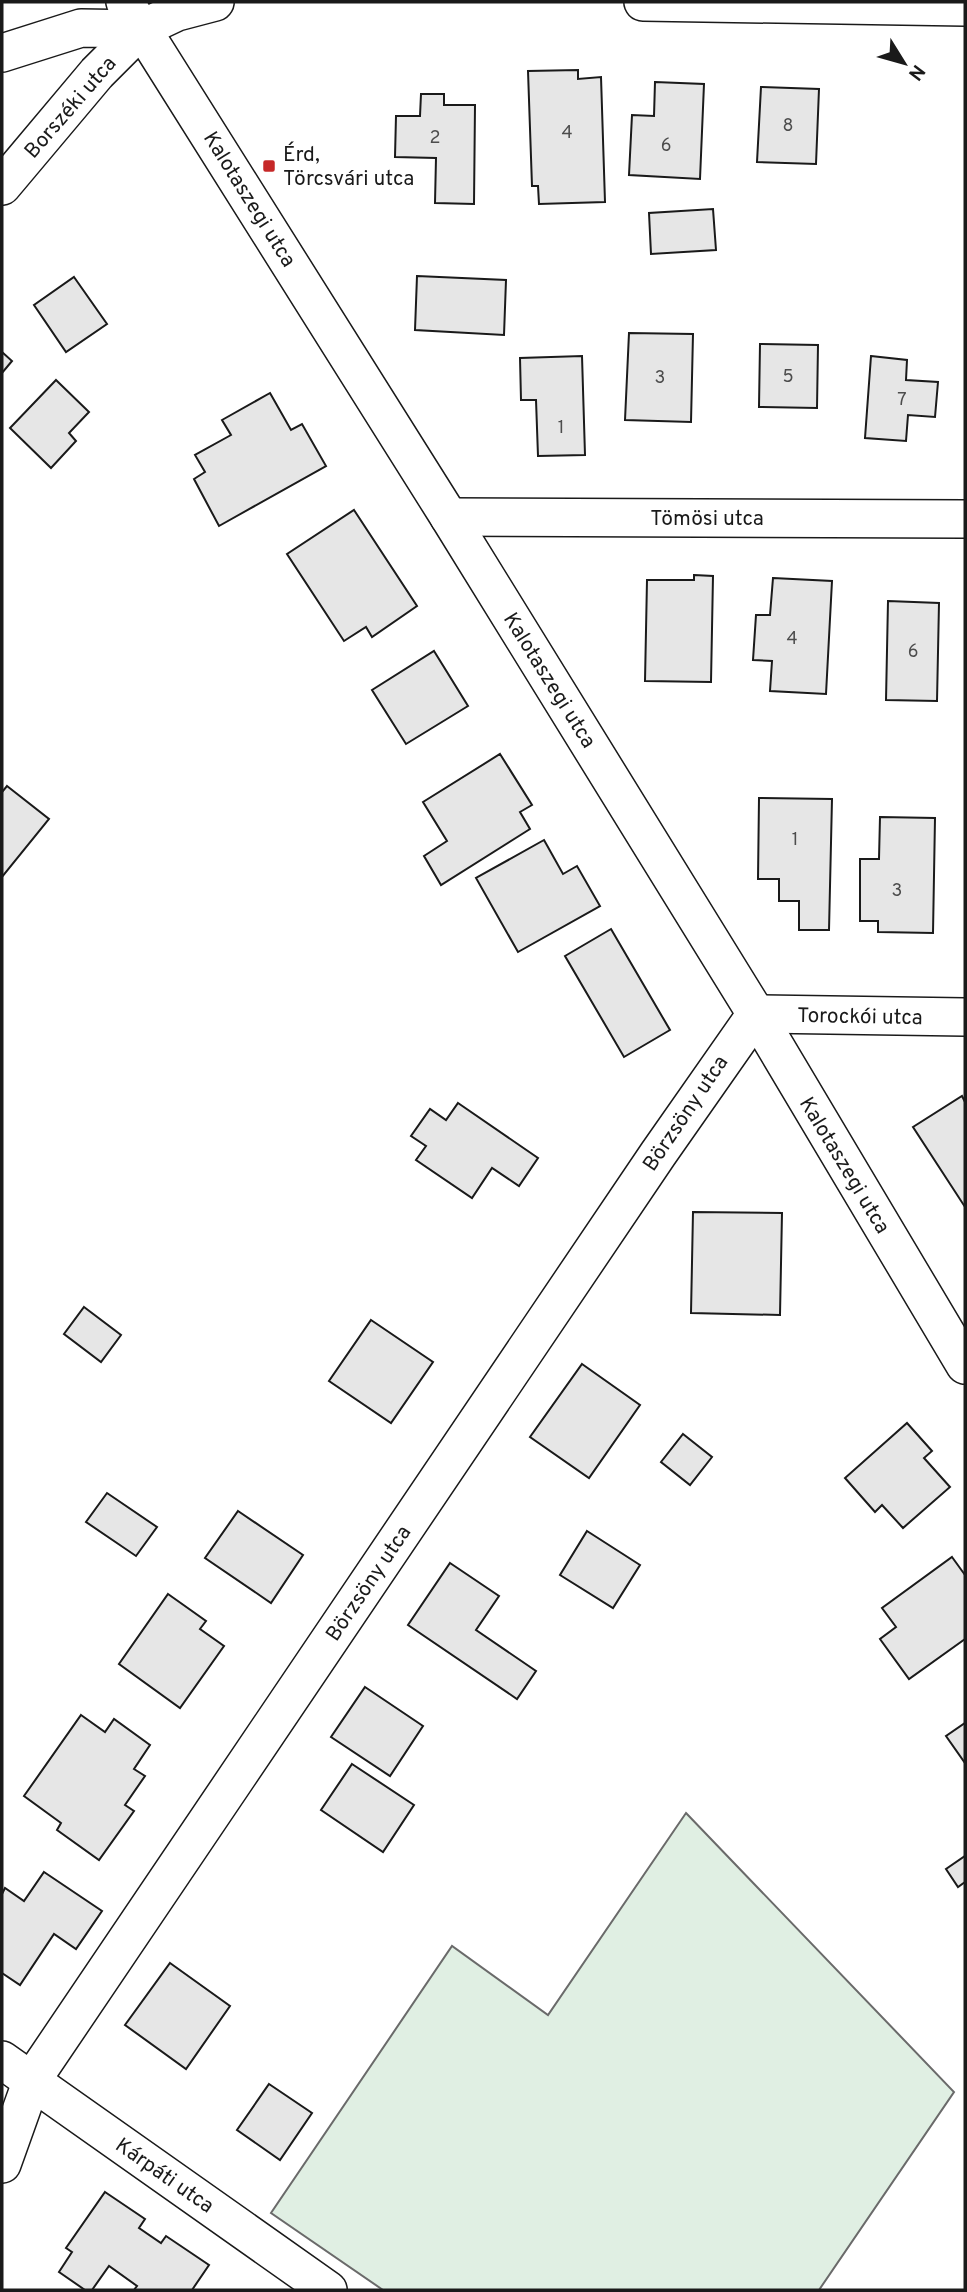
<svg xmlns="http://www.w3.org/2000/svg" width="967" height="2292" viewBox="0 0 967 2292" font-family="Overpass,sans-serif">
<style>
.green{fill:#e0efe3;stroke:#6a6a6a;stroke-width:2}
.building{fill:#e6e6e6;stroke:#1a1a1a;stroke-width:2}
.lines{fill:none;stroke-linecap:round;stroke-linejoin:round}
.street-casing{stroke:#1a1a1a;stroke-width:40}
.street{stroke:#fff;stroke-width:37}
.poi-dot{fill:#c62828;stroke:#fff;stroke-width:2.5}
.labels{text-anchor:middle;stroke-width:5;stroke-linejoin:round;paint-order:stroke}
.number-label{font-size:18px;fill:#4d4d4d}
.street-label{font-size:21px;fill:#1a1a1a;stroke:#fff}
.poi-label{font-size:21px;fill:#1a1a1a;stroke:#fff;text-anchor:start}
</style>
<rect width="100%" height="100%" fill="#fff"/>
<!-- green -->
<path class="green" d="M686,1813L954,2092L819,2290H383L271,2213L452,1946L548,2015Z"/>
<!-- building -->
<g class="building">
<path d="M578,70V79L601,77L605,202L539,204L538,186H532L528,71Z"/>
<path d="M655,82L704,84L700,179L629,175L632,115L654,116Z"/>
<path d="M761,87L819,89L816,164L757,162Z"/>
<path d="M421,94H444V105H475L474,204L435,203L436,158L395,157L396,116H420Z"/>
<path d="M713,209L716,250L651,254L649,213Z"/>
<path d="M417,276L506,280L504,335L415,330Z"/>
<path d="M74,277L107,324L66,352L34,305Z"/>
<path d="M629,333L693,334L691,422L625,420Z"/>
<path d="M760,344L818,345L817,408L759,407Z"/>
<path d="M2,352L12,361L2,373Z"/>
<path d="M582,356L585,455L538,456L536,400H521L520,358Z"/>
<path d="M871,356L907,360L906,380L938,382L935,417L908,415L906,441L865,438Z"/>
<path d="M56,380L89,412L69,433L76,441L51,468L10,428Z"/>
<path d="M270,393L291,430L302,424L326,466L219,526L194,479L205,472L195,455L231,435L222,420Z"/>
<path d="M354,510L417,606L372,637L366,627L344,641L287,554Z"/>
<path d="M694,575L713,576L711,682L645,681L647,580H694Z"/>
<path d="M773,578L832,581L826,694L770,691L772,661L753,660L756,615H770Z"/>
<path d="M888,601L939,603L937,701L886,700Z"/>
<path d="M434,651L468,706L406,744L372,690Z"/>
<path d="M500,754L532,805L520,812L530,829L441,885L424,856L447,841L423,802Z"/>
<path d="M7,786L49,819L2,877V792Z"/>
<path d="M759,798L832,799L829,930H799V901H779V879H758Z"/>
<path d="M880,817L935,818L933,933L878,932V921H860V859H879Z"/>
<path d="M544,840L563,874L577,866L600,906L518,952L476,878Z"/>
<path d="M611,929L670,1030L624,1057L565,956Z"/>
<path d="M962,1096L965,1102V1207L913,1127Z"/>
<path d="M458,1103L538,1158L519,1186L492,1168L472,1198L416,1160L426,1146L411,1136L430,1109L446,1120Z"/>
<path d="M693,1212L782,1213L780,1315L691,1313Z"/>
<path d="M84,1307L121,1335L101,1362L64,1334Z"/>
<path d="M371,1320L433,1362L391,1423L329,1381Z"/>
<path d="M582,1364L640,1405L589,1478L530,1437Z"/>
<path d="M907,1423L932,1451L924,1458L950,1487L903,1528L882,1505L875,1512L845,1478Z"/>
<path d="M683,1434L712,1457L690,1485L661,1462Z"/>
<path d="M107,1493L157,1527L136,1556L86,1522Z"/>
<path d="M238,1511L303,1555L271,1603L205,1558Z"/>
<path d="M587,1531L640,1565L613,1608L560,1575Z"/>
<path d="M952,1557L965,1575V1639L909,1679L880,1639L896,1627L882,1608Z"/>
<path d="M450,1563L499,1596L476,1630L536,1671L517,1699L408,1625Z"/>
<path d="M168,1594L206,1621L200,1629L224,1646L180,1708L119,1664Z"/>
<path d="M365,1687L423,1726L390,1776L331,1737Z"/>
<path d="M81,1715L105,1732L114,1719L150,1745L134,1769L145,1776L125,1805L134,1811L99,1860L57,1830L61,1823L24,1796Z"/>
<path d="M965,1723V1763L946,1736Z"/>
<path d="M352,1764L414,1805L383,1852L321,1810Z"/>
<path d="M965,1856V1882L958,1887L946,1869Z"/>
<path d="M44,1872L102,1911L76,1949L54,1934L20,1985L2,1973V1894L5,1888L24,1901Z"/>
<path d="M170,1963L230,2006L186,2069L125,2025Z"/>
<path d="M269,2084L312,2113L280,2160L237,2130Z"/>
<path d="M105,2192L145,2219L139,2228L161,2243L166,2236L209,2265L192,2290H134L137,2286L109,2266L92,2290H85L59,2272L72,2252L66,2248Z"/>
</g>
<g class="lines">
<!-- street casing -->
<g class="street-casing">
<g id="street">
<path d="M125,2L449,517L756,1014L965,1365"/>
<path d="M643,2L965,7"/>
<path d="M2,53L81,28L141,29"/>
<path d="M2,186L97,73L141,29L177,12L215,2"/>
<path d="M449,517L965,519"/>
<path d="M2,2060L328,2290"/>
<path d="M2,2164L32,2080L658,1154L756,1014L965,1017"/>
</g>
</g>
<!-- street -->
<use href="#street" class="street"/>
</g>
<!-- markers -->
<rect class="poi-dot" x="262" y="159" width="14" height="14" rx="3.5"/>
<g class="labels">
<!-- number labels -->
<g class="number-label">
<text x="788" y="131">8</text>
<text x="567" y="138">4</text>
<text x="435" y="143">2</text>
<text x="666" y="151">6</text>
<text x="788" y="382">5</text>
<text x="660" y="383">3</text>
<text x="902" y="405">7</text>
<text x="561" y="433">1</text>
<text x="792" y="644">4</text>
<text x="913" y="657">6</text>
<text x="795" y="845">1</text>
<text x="897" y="896">3</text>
</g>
<!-- street labels -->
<g class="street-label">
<text transform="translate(70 107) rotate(-49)" y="7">Borszéki utca</text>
<text transform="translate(250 199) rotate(58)" y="7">Kalotaszegi utca</text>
<text x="707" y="525">Tömösi utca</text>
<text transform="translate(550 680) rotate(58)" y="7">Kalotaszegi utca</text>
<text transform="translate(860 1016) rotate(1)" y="7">Torockói utca</text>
<text transform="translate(685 1113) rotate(-56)" y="7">Börzsöny utca</text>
<text transform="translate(845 1165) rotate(59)" y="7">Kalotaszegi utca</text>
<text transform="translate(368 1583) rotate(-56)" y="7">Börzsöny utca</text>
<text transform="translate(165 2175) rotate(35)" y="7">Kárpáti utca</text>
</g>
<!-- poi labels -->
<g class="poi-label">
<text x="283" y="161">Érd,<tspan x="283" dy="24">Törcsvári utca</tspan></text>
</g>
</g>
<!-- border -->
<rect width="967" height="2292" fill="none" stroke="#1a1a1a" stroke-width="7"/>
<!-- north arrow -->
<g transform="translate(904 63) rotate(127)" stroke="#ffffff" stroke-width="5" paint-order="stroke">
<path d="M0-5L12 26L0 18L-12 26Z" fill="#1a1a1a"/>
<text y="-10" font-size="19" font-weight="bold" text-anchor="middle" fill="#1a1a1a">N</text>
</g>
</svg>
